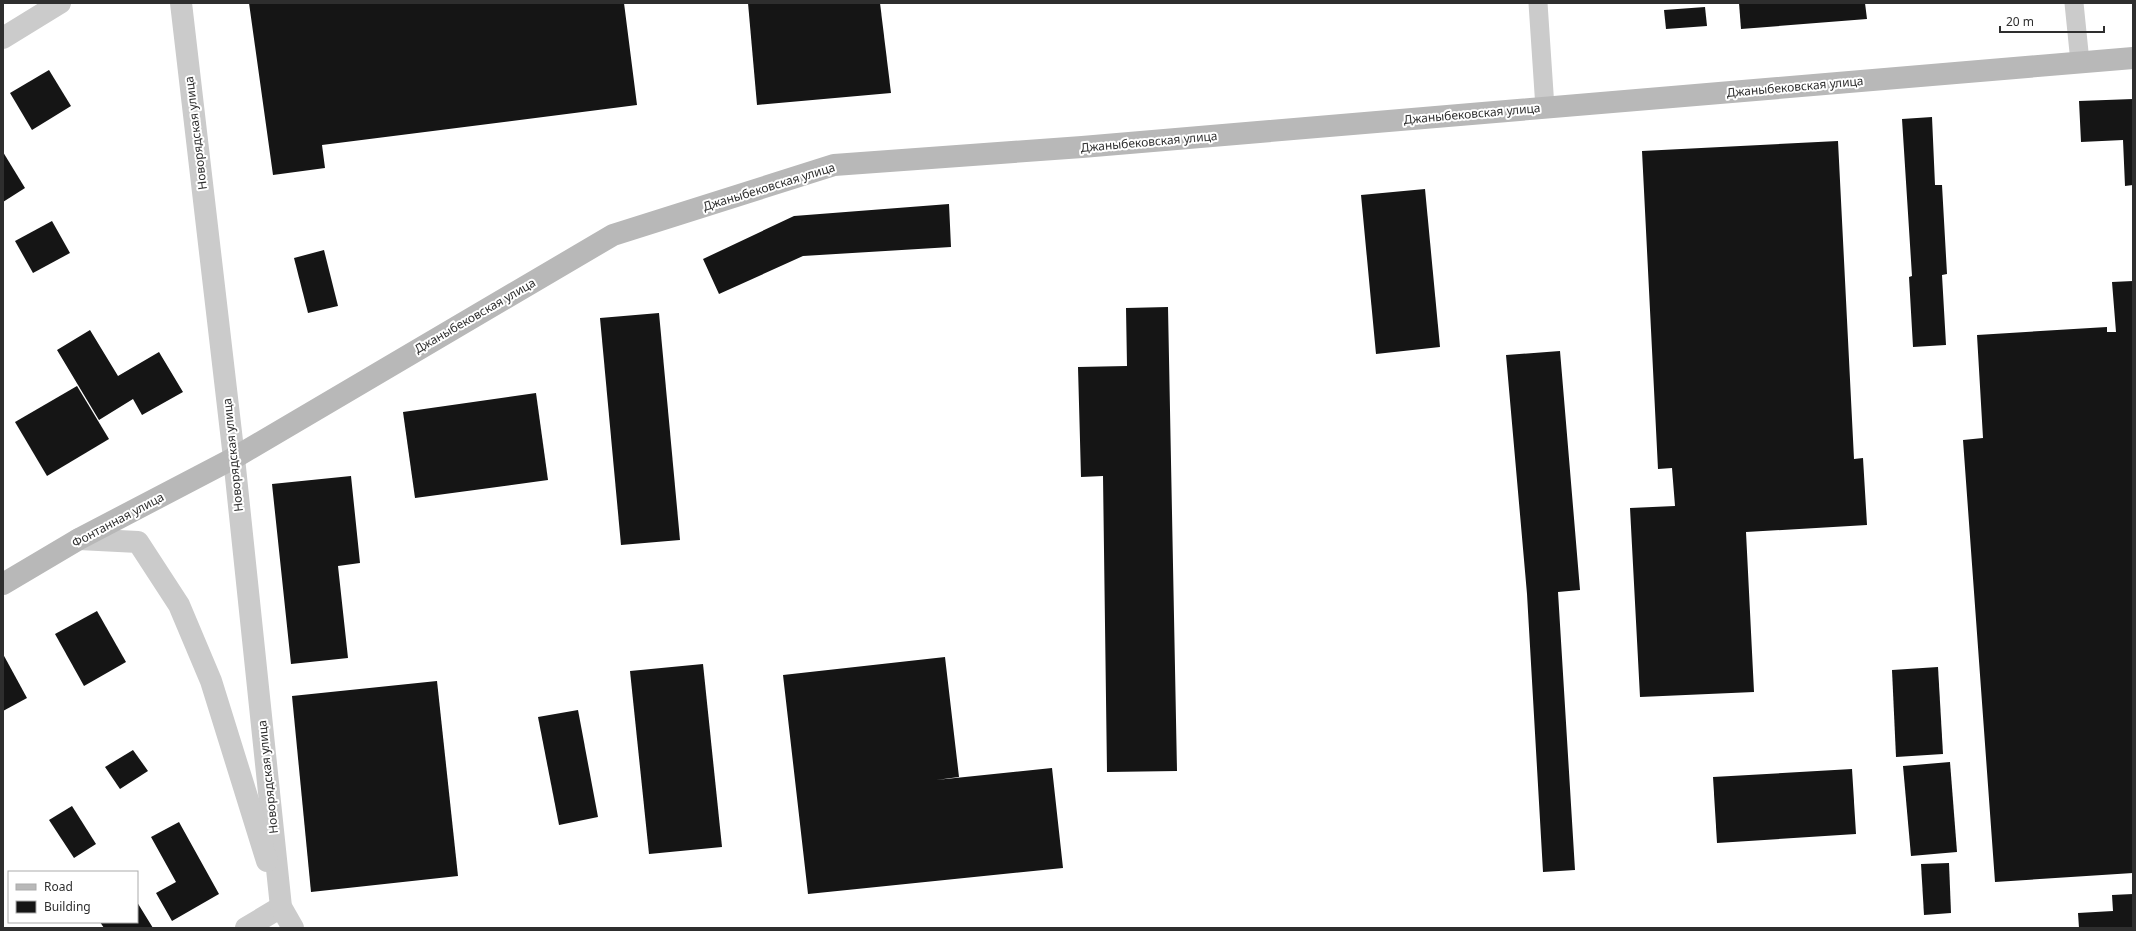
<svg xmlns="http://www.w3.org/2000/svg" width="2136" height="931" viewBox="0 0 2136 931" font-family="'Noto Sans',sans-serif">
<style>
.building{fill:#151515}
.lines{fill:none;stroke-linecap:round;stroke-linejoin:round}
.service{stroke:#cbcbcb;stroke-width:19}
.minor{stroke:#cbcbcb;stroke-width:22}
.tertiary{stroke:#cbcbcb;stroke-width:22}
.secondary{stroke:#b8b8b8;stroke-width:22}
.labels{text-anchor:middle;stroke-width:4;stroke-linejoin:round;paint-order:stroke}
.street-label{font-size:12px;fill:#2e2e2e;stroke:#fff}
</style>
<rect width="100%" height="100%" fill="#fff"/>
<!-- building -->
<g class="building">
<path d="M249,3H624L637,105L322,145L325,168L273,175Z"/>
<path d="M748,3H880L891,93L757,105Z"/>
<path d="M1739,3H1865L1867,19L1741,29Z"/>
<path d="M1705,7L1707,26L1666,29L1664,10Z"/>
<path d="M49,70L71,106L32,130L10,93Z"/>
<path d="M2133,99V185L2125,186L2123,140L2081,142L2079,101Z"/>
<path d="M1932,117L1935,185H1942L1947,274L1942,275L1946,345L1913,347L1909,277L1912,276L1902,119Z"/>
<path d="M1838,141L1854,459L1863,458L1867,525L1746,532L1754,692L1640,697L1630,508L1675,506L1672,468L1658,469L1642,151Z"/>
<path d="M3,152L25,188L3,202Z"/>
<path d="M1425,189L1440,347L1376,354L1361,195Z"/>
<path d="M949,204L951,247L803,256L719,294L703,259L794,216Z"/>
<path d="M52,221L70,253L33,273L15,241Z"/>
<path d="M324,250L338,306L308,313L294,258Z"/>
<path d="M2133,281V873L1995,882L1963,440L1983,438L1977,335L2107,327V332H2116L2112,282Z"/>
<path d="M1168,307L1177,771L1107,772L1103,476L1081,477L1078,367L1127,366L1126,308Z"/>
<path d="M659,313L680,540L621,545L600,318Z"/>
<path d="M90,330L118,376L159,352L183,392L142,415L133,399L99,420L57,350Z"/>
<path d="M1560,351L1580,590L1558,592L1575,870L1543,872L1527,594L1506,355Z"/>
<path d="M77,386L109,439L47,476L15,422Z"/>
<path d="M536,393L548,480L415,498L403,412Z"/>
<path d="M351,476L360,563L338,566L348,658L291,664L272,484Z"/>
<path d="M97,611L126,662L84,686L55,634Z"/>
<path d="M3,654L27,698L3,711Z"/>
<path d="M945,657L959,777L936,780L1052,768L1063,868L808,894L783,675Z"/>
<path d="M703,664L722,847L649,854L630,671Z"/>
<path d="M1938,667L1943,754L1896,757L1892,670Z"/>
<path d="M437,681L458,876L311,892L292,696Z"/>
<path d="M578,710L598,817L559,825L538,717Z"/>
<path d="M133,750L148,771L120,789L105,767Z"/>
<path d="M1950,762L1957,852L1911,856L1903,766Z"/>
<path d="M1852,769L1856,834L1717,843L1713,777Z"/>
<path d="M72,806L96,844L74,858L49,820Z"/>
<path d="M179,822L219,894L172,921L156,893L176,882L151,837Z"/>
<path d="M1949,863L1951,913L1924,915L1921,864Z"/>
<path d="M2133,894V928H2079L2078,913L2113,911L2112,895Z"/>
<path d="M137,902L153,928H104L100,922H137Z"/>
</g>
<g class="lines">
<!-- service -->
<g class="service">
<path d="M1538,3L1545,108"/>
<path d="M2074,3L2080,62"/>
</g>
<!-- minor -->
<g class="minor">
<path d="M181,3L234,458"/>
<path d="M3,38L60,3"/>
<path d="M246,928L281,907"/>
</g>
<!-- tertiary -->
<g class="tertiary">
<path d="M234,458L281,907L293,928"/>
<path d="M79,539L138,542L179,605L211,681L267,861"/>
</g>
<!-- secondary -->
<path class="secondary" d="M3,584L79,539L234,458L613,235L834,165L1082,147L2133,58"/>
</g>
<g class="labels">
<!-- street labels -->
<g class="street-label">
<text transform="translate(1795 87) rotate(-5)" y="4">Джаныбековская улица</text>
<text transform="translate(1472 114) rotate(-5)" y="4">Джаныбековская улица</text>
<text transform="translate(196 133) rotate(-97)" y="4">Новорядская улица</text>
<text transform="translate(1149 142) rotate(-5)" y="4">Джаныбековская улица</text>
<text transform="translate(769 187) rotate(-17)" y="4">Джаныбековская улица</text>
<text transform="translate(475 316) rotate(-30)" y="4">Джаныбековская улица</text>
<text transform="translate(233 455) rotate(-96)" y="4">Новорядская улица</text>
<text transform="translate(118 520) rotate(-28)" y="4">Фонтанная улица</text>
<text transform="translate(268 777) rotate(-96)" y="4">Новорядская улица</text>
</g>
</g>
<!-- border -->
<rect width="2136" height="931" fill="none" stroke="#2e2e2e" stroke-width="8"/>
<!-- legend -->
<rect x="8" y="871" width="130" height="52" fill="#ffffff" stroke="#ababab"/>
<rect x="16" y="884" width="20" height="6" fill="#b8b8b8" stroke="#ababab"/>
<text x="44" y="891" font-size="12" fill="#2e2e2e">Road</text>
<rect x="16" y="901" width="20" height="12" fill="#151515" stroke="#ababab"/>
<text x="44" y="911" font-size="12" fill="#2e2e2e">Building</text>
<!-- scale -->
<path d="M2000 26v6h104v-6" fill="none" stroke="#2e2e2e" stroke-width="2"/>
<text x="2006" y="26" font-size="12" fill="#2e2e2e" stroke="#ffffff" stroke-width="3" paint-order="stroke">20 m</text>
</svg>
